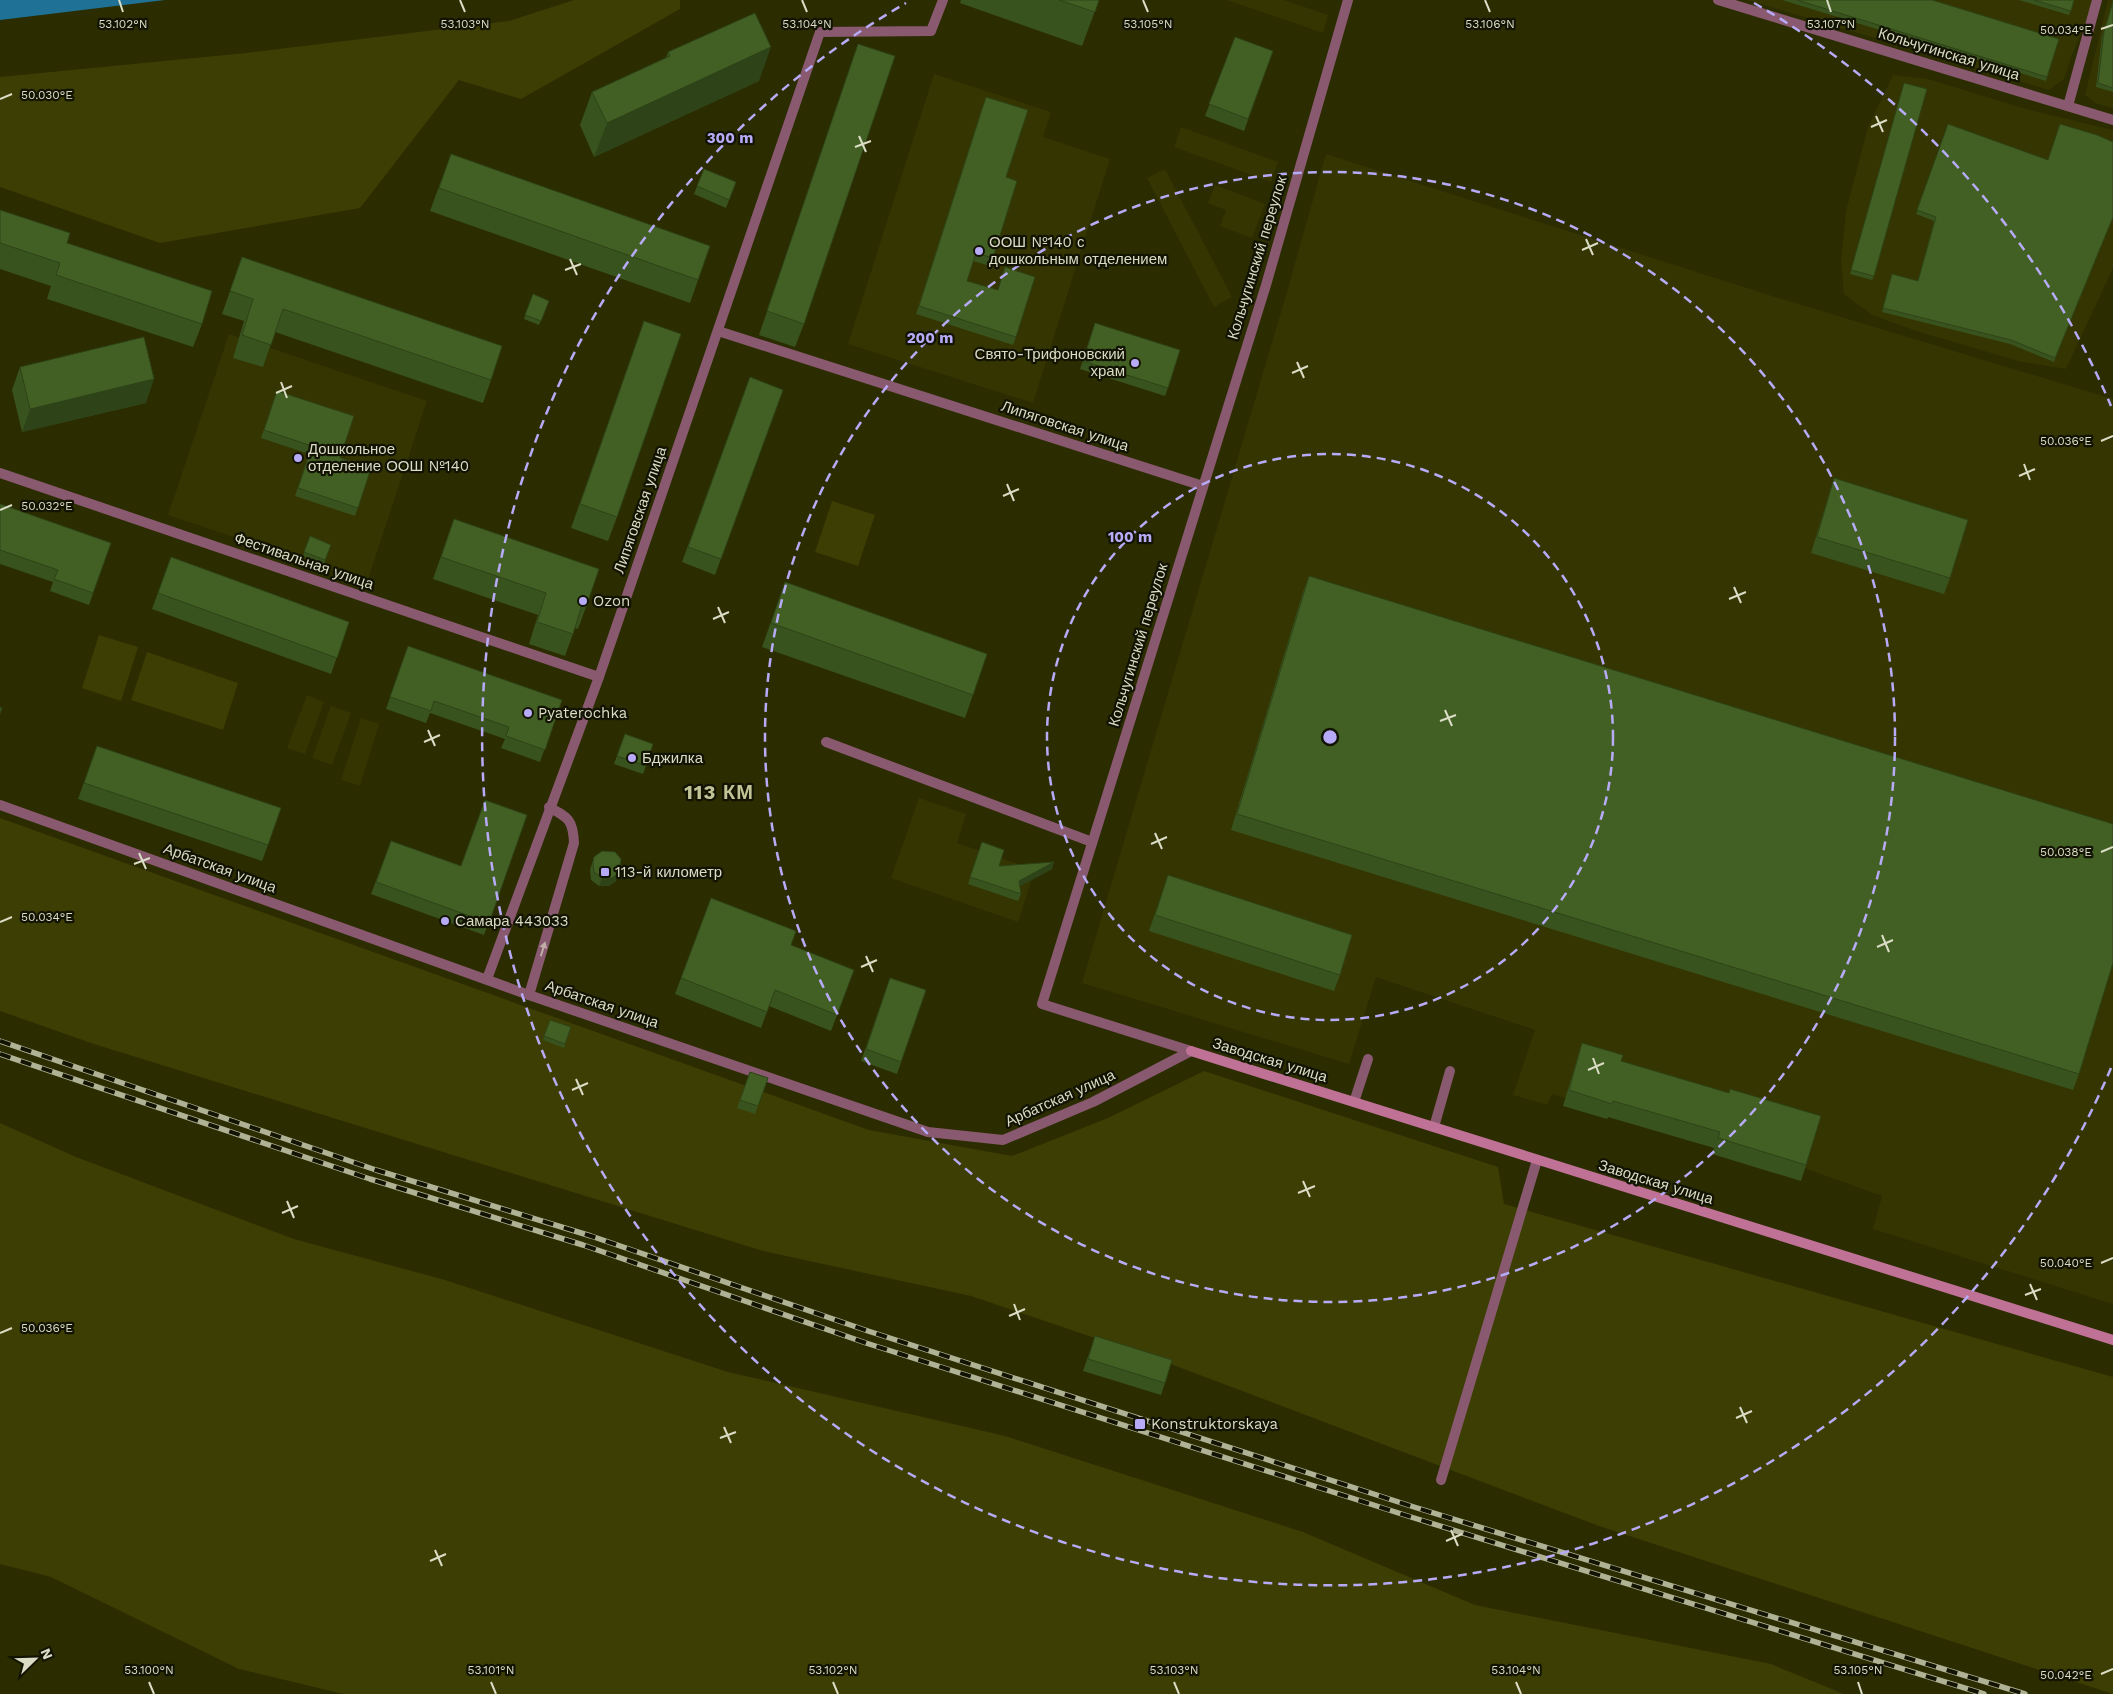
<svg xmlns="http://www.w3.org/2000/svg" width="2113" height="1694" viewBox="0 0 2113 1694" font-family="'Work Sans',sans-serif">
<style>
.built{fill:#343500}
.green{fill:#3d3e03}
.water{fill:#1f7295}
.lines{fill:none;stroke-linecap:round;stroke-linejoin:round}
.lane{stroke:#89596f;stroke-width:10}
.street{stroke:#89596f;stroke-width:10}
.secondary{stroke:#bf7296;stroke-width:10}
.rail-casing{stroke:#b0b295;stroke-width:5.5}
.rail{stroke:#121303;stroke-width:4;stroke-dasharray:11;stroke-linecap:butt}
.wall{fill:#39531e}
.shaded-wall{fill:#2e4318}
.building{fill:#426023;stroke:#2e4318}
.oneway{fill:#beaea7}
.ticks{fill:none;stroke:#dadcc5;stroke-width:2}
.ring{fill:none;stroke:#b7abf7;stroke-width:2.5;stroke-dasharray:9 6}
.poi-dot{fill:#b7abf7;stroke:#121303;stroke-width:2}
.labels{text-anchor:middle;stroke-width:4.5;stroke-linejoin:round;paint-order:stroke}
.street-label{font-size:15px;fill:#dadcc5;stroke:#121303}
.poi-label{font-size:15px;fill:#dadcc5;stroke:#121303;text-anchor:start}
.district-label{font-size:20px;font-weight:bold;letter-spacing:1px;fill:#c1c496;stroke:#121303}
.ticks-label{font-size:12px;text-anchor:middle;fill:#dadcc5;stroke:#121303;stroke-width:4.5;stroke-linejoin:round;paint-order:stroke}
.centre{fill:#b7abf7;stroke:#121303;stroke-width:2.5}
.ring-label{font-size:15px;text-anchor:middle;font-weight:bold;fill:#b7abf7;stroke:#121303;stroke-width:4.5;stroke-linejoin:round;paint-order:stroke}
</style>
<rect width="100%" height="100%" fill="#2b2c00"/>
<!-- built -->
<g class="built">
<path d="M1227,0H1284L1328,15L1323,33Z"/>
<path d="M1747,0H2091V10L2072,55L2064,79L2049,90Z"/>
<path d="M2108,0H2113V108L2097,104L2085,95Z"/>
<path d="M934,74L1051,112L1043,137L1110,159L1033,403L848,344Z"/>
<path d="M1893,75L1928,79L2026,109L2113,130V268L2066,369L2018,361L1913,330L1872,315L1844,294L1841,262L1846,211L1868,127Z"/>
<path d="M1181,127L1278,162L1271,182L1174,147Z"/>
<path d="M1326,154L1772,296L2113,399V1304L1873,1229L1882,1196L1804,1168L1552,1094L1547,1105L1513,1095L1535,1030L1376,977L1349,1064L1082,983L1284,302Z"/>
<path d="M1165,169L1232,297L1214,307L1147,178Z"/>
<path d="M1215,185L1265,204L1252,238L1220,226L1226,210L1208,203Z"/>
<path d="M229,334L427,401L367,582L168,515Z"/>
<path d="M307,695L324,702L305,754L287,748Z"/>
<path d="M331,706L351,713L332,765L312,758Z"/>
<path d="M361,718L379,724L360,786L341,780Z"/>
<path d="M919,798L966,814L957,843L1035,870L1018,922L891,878Z"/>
</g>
<!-- green -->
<g class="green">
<path d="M574,0H680V9L521,99L459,80L360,208L160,243L0,187V77L246,53L509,21Z"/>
<path d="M832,501L875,515L858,566L815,552Z"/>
<path d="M99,635L138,647L121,701L82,688Z"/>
<path d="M147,652L238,683L223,730L131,700Z"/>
<path d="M0,818L869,1130L1012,1156L1108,1118L1204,1071L1498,1167L1504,1204L2113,1377V1694L1599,1526L1160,1360L971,1296L763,1251L94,1044L0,1011Z"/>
<path d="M0,1123L76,1157L294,1239L445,1280L728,1372L1005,1436L1303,1532L1475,1605L1771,1664L1844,1694H343L239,1669L51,1577L0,1564Z"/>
</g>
<!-- water -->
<path class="water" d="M0,0H165L0,20Z"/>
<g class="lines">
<!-- lane -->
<g class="lane">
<path d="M820,32L931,31L943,0"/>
<path d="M826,742L1092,842"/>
<path d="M529,995L574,843C573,820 569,818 549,807"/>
<path d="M1354,1102L1368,1059"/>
<path d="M1434,1127L1450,1071"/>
</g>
<!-- street -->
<g class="street">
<path d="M1718,0L2113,120"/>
<path d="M2068,106L2097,0"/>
<path d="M718,331L1203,486"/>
<path d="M0,473L599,677"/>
<path d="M0,805L529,995L928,1132L1003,1140L1093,1102L1191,1051"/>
<path d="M487,979L599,677L820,32"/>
<path d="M1191,1051L1042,1004L1266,285L1348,0"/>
<path d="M1441,1480L1537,1160"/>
</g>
<!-- secondary -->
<path class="secondary" d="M1191,1051L2113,1340"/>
<!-- rail casing -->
<g class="rail-casing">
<g id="rail">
<path d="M0,1041L376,1170L591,1236L868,1331L1414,1507L2025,1694"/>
<path d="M0,1054L370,1179L583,1245L866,1343L1411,1517L1984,1694"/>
</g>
</g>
<!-- rail -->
<use href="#rail" class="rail"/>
</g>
<!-- wall -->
<g class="wall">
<path d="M961,0H1099L1082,46L960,3Z"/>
<path d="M1782,0H1932L2059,39L2046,81Z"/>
<path d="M2019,0H2074L2069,15Z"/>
<path d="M2113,1V92L2096,87L2102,36Z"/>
<path d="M1235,37L1273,51L1244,131L1205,116Z"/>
<path d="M858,44L804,324L795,347L759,335Z"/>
<path d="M668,52L759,81L594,157L580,125L592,92L666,58Z"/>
<path d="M1903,87L1874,276L1872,280L1850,274Z"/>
<path d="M983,105L1006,177L993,258L990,266L973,261L967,281L997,290L1016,337L1013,345L916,314Z"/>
<path d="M1948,124L2113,217L2054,362L2010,344L1882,312L1892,274L1918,281L1934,221L1916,214Z"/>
<path d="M451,154L710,246L690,303L430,211Z"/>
<path d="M704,169L736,182L726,208L694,194Z"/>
<path d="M0,210L67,243L202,324L193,347L47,299L51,286L0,269Z"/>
<path d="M242,257L491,380L483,403L275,332L263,367L233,358L244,321L222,314Z"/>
<path d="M533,294L549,301L539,325L524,319Z"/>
<path d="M1095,323L1168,388L1165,396L1080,369Z"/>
<path d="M636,344L617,517L608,541L571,528Z"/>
<path d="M20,367L146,403L22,432L12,390Z"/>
<path d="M750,377L783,390L715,575L682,562Z"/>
<path d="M277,391L340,458L371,468L355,516L295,496L309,454L261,438Z"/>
<path d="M1834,478L1950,578L1944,594L1811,553L1829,494Z"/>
<path d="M0,504L111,543L89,605L50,591L53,582L0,564Z"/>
<path d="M454,519L586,607L578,629L575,628L565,656L529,644L538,615L433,579Z"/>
<path d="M310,536L331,545L324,564L303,556Z"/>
<path d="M171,557L349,622L331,674L152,609Z"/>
<path d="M1309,576L2079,1074L2073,1090L1231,830L1303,592Z"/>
<path d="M785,582L987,654L965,718L762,647Z"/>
<path d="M408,646L562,700L540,762L501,748L505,739L430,713L426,723L386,709Z"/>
<path d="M625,734L646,766L643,774L614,764Z"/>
<path d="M97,746L268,845L262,861L78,799Z"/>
<path d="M527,815L484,935L371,894L391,841L461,866Z"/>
<path d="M982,842L999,866L1052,869L1020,886L1021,894L1018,901L968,884Z"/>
<path d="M594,857L616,881L609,886H599L591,880L590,870Z"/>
<path d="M1168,875L1340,975L1334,991L1149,931Z"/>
<path d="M791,945L848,986L831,1031L769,1006L761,1028L675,994L681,978Z"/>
<path d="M890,978L926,990L897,1074L861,1061Z"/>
<path d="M550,1020L571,1027L564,1048L543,1040Z"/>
<path d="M1582,1043L1621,1061L1806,1165L1801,1181L1712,1154L1714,1148L1608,1117L1607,1119L1563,1106L1577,1059Z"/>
<path d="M750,1072L768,1078L755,1114L737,1108Z"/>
<path d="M1095,1336L1165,1383L1161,1395L1083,1371Z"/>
</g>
<!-- shaded-wall -->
<g class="shaded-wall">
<path d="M771,47L759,81L594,157L607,123Z"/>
<path d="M154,379L146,403L22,432L30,409Z"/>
<path d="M1054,862L1052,869L1017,888L1019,881Z"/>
<path d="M619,873L616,881L609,886H599L602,878Z"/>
</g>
<!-- building -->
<g class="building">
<path d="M1059,0H1099L1095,12Z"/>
<path d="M1797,0H1932L2059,39L2047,77Z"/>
<path d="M2034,0H2074L2071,11Z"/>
<path d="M2113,2V88L2098,83L2104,32Z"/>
<path d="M755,13L771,47L607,123L592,92L670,56L668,52Z"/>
<path d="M1235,37L1273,51L1248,119L1209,104Z"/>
<path d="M858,44L895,56L804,324L767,311Z"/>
<path d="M1904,83L1927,89L1874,276L1851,270Z"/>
<path d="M986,97L1028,110L1006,177L1017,181L993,258L976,253L967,281L998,290L1005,267L1035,277L1016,337L919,306Z"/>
<path d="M1948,124L2048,160L2060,124L2097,135L2113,142V217L2055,358L2011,340L1883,308L1892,274L1918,281L1936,217L1917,210Z"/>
<path d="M451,154L710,246L698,280L439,188Z"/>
<path d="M704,169L736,182L729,200L697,186Z"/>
<path d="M0,210L70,233L67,243L212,291L202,324L56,275L60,263L0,243Z"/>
<path d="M242,257L502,346L491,380L283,309L271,345L242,335L253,299L230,291Z"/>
<path d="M533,294L549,301L541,321L525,315Z"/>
<path d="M644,321L681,334L617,517L580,504Z"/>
<path d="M1095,323L1180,350L1168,388L1083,361Z"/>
<path d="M144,337L154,379L30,409L20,367Z"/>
<path d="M750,377L783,390L721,559L688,547Z"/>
<path d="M277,391L354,416L340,458L371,468L358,508L298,488L312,446L264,430Z"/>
<path d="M1834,478L1968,520L1950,578L1817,537Z"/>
<path d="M0,504L111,543L93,593L54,579L58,570L0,550Z"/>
<path d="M454,519L599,569L586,607L582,605L573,634L537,622L546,593L441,557Z"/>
<path d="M310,536L331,545L325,560L304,552Z"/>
<path d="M171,557L349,622L337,658L158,593Z"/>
<path d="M1309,576L2113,824V963L2079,1074L1237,814Z"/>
<path d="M785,582L987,654L973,695L771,623Z"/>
<path d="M408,646L562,700L545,750L506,736L509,727L434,701L431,711L390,697Z"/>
<path d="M0,707L2,708L0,714Z"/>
<path d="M625,734L653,744L646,766L617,756Z"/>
<path d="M97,746L281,808L268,845L84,783Z"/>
<path d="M485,800L527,815L489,923L376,882L391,841L461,866Z"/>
<path d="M982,842L1004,850L999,866L1054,862L1019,881L1021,894L970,877Z"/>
<path d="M602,851L615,852L621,859L619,873L612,878H602L594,872L593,862L594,857Z"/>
<path d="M1168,875L1352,935L1340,975L1155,915Z"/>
<path d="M711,898L796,931L791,945L854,970L837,1015L775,990L767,1012L681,978Z"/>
<path d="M890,978L926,990L901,1062L866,1049Z"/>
<path d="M550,1020L571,1027L565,1044L544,1036Z"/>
<path d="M1582,1043L1623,1055L1621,1061L1729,1093L1730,1089L1821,1116L1806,1165L1718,1138L1720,1132L1613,1101L1612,1104L1569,1090Z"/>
<path d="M750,1072L768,1078L758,1106L740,1100Z"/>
<path d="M1095,1336L1172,1360L1165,1383L1088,1359Z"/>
</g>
<!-- one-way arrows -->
<defs><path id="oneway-solid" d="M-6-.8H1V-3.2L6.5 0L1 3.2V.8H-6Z" transform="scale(1.25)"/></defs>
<use class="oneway" href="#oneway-solid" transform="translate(543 949) rotate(-73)"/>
<!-- ticks -->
<path class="ticks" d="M119,0L123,12M460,0L465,12M802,0L807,12M1143,0L1148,12M1485,0L1490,12M1827,0L1831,12M2101,29L2113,25M0,99L12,94M1876,116L1883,132M1871,127L1887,120M859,136L866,152M855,147L871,141M1586,239L1593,255M1582,250L1598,243M570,259L577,275M565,270L581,264M1297,362L1304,378M1292,373L1308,366M281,382L287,398M276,393L292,386M2101,441L2113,436M2024,464L2030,480M2019,476L2035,469M1007,484L1014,501M1003,496L1019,489M0,510L12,505M1734,587L1741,603M1729,599L1746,592M718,607L725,623M713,619L729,612M1445,710L1452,726M1440,721L1456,715M428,730L435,746M424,742L440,735M1155,833L1162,849M1151,844L1167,837M2101,852L2113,847M139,853L146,869M134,864L150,858M0,922L12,917M1882,935L1889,952M1877,947L1893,940M866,956L873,972M861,967L877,960M1593,1058L1599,1074M1588,1070L1604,1063M576,1079L583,1095M572,1090L588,1083M1303,1181L1310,1197M1298,1193L1315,1186M287,1201L294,1218M282,1213L298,1206M2101,1263L2113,1258M2030,1284L2037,1300M2025,1295L2041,1289M1014,1304L1020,1320M1009,1316L1025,1309M0,1333L12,1328M1740,1407L1747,1423M1736,1418L1752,1411M724,1427L731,1443M720,1438L736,1432M1451,1530L1458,1546M1446,1541L1462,1534M435,1550L442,1566M430,1561L446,1554M2101,1674L2113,1669M149,1682L154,1694M491,1682L496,1694M833,1682L838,1694M1174,1682L1179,1694M1516,1682L1521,1694M1858,1682L1862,1694"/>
<!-- distance rings -->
<g class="ring">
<circle cx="1330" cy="737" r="283"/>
<circle cx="1330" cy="737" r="565"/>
<path d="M2111 1068A848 848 0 1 1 906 3M1754 3A848 848 0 0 1 2111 406"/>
</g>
<!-- markers -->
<g class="poi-dot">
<circle cx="979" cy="251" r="5"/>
<circle cx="1135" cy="363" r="5"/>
<circle cx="298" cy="458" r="5"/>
<circle cx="583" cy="601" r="5"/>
<circle cx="528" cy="713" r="5"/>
<circle cx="632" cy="758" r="5"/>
<rect x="600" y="867" width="10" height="10" rx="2.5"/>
<circle cx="445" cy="921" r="5"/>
<rect x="1134" y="1418" width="12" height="12" rx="2.5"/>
</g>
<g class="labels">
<!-- street labels -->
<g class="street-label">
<text transform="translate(1949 54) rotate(17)" y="5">Кольчугинская улица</text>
<text transform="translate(1257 258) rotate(-73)" y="5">Кольчугинский переулок</text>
<text transform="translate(1065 426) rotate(18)" y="5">Липяговская улица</text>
<text transform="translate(640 510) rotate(-71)" y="5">Липяговская улица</text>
<text transform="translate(304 561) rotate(19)" y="5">Фестивальная улица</text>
<text transform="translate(1138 645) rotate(-73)" y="5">Кольчугинский переулок</text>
<text transform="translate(220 868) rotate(20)" y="5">Арбатская улица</text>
<text transform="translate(602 1004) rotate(19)" y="5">Арбатская улица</text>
<text transform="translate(1270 1060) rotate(17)" y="5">Заводская улица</text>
<text transform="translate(1060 1098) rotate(-24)" y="5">Арбатская улица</text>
<text transform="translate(1656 1182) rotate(17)" y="5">Заводская улица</text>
</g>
<!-- poi labels -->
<g class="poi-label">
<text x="989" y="247">ООШ №140 с<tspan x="989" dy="17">дошкольным отделением</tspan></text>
<text x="1125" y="359" text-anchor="end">Свято-Трифоновский<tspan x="1125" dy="17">храм</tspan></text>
<text x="308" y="454">Дошкольное<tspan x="308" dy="17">отделение ООШ №140</tspan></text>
<text x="593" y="606">Ozon</text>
<text x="538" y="718">Pyaterochka</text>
<text x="642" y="763">Бджилка</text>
<text x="615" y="877">113-й километр</text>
<text x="455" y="926">Самара 443033</text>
<text x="1151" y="1429">Konstruktorskaya</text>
</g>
<!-- district labels -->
<g class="district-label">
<text x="719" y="799">113 КМ</text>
</g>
</g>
<g class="ticks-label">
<text x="123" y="28">53.102°N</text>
<text x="465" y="28">53.103°N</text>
<text x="807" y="28">53.104°N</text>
<text x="1148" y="28">53.105°N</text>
<text x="1490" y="28">53.106°N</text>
<text x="1831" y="28">53.107°N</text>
<text x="2066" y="34">50.034°E</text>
<text x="47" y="99">50.030°E</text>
<text x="2066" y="445">50.036°E</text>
<text x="47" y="510">50.032°E</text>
<text x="2066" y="856">50.038°E</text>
<text x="47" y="921">50.034°E</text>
<text x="2066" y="1267">50.040°E</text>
<text x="47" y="1332">50.036°E</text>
<text x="149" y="1674">53.100°N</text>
<text x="491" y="1674">53.101°N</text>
<text x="833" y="1674">53.102°N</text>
<text x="1174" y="1674">53.103°N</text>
<text x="1516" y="1674">53.104°N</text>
<text x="1858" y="1674">53.105°N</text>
<text x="2066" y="1679">50.042°E</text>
</g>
<circle cx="1330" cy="737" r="8" class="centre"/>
<g class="ring-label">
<text x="730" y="143">300 m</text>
<text x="930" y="343">200 m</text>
<text x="1130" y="542">100 m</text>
</g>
<!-- north arrow -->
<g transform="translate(35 1659) rotate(67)" stroke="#121303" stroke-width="4" paint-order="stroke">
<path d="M0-4L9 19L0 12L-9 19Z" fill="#dadcc5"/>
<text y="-8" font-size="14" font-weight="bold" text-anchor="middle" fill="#dadcc5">N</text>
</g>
</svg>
